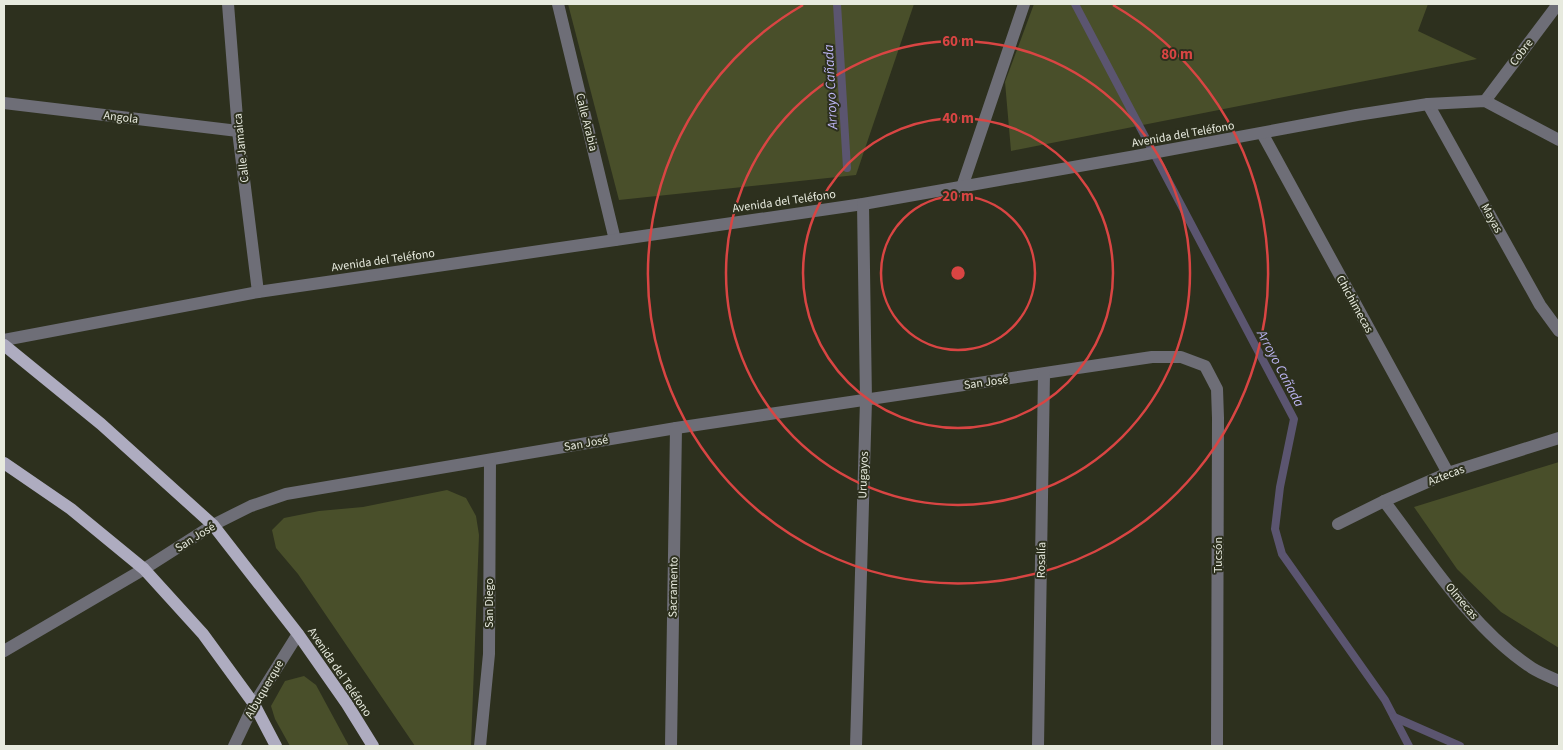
<svg xmlns="http://www.w3.org/2000/svg" width="1563" height="750" viewBox="0 0 1563 750" font-family="'Source Sans 3',sans-serif">
<style>
.green{fill:#494f2a}
.lines{fill:none;stroke-linecap:round;stroke-linejoin:round}
.stream{stroke:#5b5570;stroke-width:8}
.minor{stroke:#6e6e77;stroke-width:12}
.major{stroke:#aeacc0;stroke-width:12}
.ring{fill:none;stroke:#d94543;stroke-width:2.5}
.labels{text-anchor:middle;stroke-width:4;stroke-linejoin:round;paint-order:stroke}
.street-label{font-size:12px;fill:#e7eade;stroke:#2d301e}
.water-label{font-size:14px;font-style:italic;fill:#bdb6f5;stroke:#2d301e}
.centre{fill:#d94543;stroke:#2d301e;stroke-width:2.5}
.ring-label{font-size:15px;text-anchor:middle;font-weight:bold;fill:#d94543;stroke:#2d301e;stroke-width:4;stroke-linejoin:round;paint-order:stroke}
</style>
<rect width="100%" height="100%" fill="#2d301e"/>
<!-- green -->
<g class="green">
<path d="M568,4H914L856,175L619,200Z"/>
<path d="M1034,4H1428L1418,31L1477,59L1011,151L1005,82Z"/>
<path d="M1559,462V648L1501,612L1457,569L1414,507Z"/>
<path d="M447,490L466,498L476,516L479,535L471,746H415L298,574L276,548L272,530L284,518L319,511L363,507Z"/>
<path d="M304,676L316,685L349,746H290L275,719L271,706L285,681Z"/>
</g>
<g class="lines">
<!-- stream -->
<g class="stream">
<path d="M837,4L847,168"/>
<path d="M1075,4L1294,419L1280,487L1275,529L1282,554L1385,700L1409,746"/>
<path d="M1394,717L1460,746"/>
</g>
<!-- minor -->
<g class="minor">
<path d="M228,4L238,131L258,292"/>
<path d="M558,4L615,240"/>
<path d="M1485,101L1558,4"/>
<path d="M4,103L238,131"/>
<path d="M1428,104L1540,305L1559,331"/>
<path d="M1262,133L1448,473"/>
<path d="M962,187L1024,4"/>
<path d="M4,340L258,292L863,204L1136,156L1357,115L1428,104L1485,101L1559,140"/>
<path d="M1384,501C1427,557 1472,629 1532,668C1540,673 1550,677 1559,681"/>
<path d="M1338,524L1384,501L1448,473L1559,438"/>
<path d="M4,651L144,569L213,525L251,506L286,494L676,428L1152,357H1181L1205,366L1217,389L1218,418L1217,746"/>
<path d="M234,746L254,704L298,634"/>
<path d="M480,746L489,654L490,460"/>
<path d="M671,746L676,428"/>
<path d="M856,746L866,400L863,204"/>
<path d="M1038,746L1044,374"/>
</g>
<!-- major -->
<g class="major">
<path d="M4,345L101,424L213,525L298,634L347,704L373,746"/>
<path d="M4,463L71,509L144,569L203,634L254,704L276,746"/>
</g>
</g>
<!-- distance rings -->
<g class="ring">
<circle cx="958" cy="273" r="77"/>
<circle cx="958" cy="273" r="155"/>
<circle cx="958" cy="273" r="232"/>
<path d="M1113 5A310 310 0 1 1 803 5"/>
</g>
<g class="labels">
<!-- street labels -->
<g class="street-label">
<text transform="translate(1521 52) rotate(-53)" y="4">Cobre</text>
<text transform="translate(121 117) rotate(7)" y="4">Angola</text>
<text transform="translate(587 122) rotate(76)" y="4">Calle Arabia</text>
<text transform="translate(1183 134) rotate(-10)" y="4">Avenida del Teléfono</text>
<text transform="translate(241 148) rotate(-96)" y="4">Calle Jamaica</text>
<text transform="translate(784 201) rotate(-8)" y="4">Avenida del Teléfono</text>
<text transform="translate(1492 218) rotate(61)" y="4">Mayas</text>
<text transform="translate(383 260) rotate(-8)" y="4">Avenida del Teléfono</text>
<text transform="translate(1355 304) rotate(61)" y="4">Chichimecas</text>
<text transform="translate(986 382) rotate(-8)" y="4">San José</text>
<text transform="translate(586 443) rotate(-10)" y="4">San José</text>
<text transform="translate(863 475) rotate(-88)" y="4">Urugayos</text>
<text transform="translate(1446 475) rotate(-21)" y="4">Aztecas</text>
<text transform="translate(195 537) rotate(-32)" y="4">San José</text>
<text transform="translate(1218 555) rotate(-90)" y="4">Tucsón</text>
<text transform="translate(1041 560) rotate(-89)" y="4">Rosalía</text>
<text transform="translate(673 587) rotate(-89)" y="4">Sacramento</text>
<text transform="translate(1462 601) rotate(50)" y="4">Olmecas</text>
<text transform="translate(489 603) rotate(-90)" y="4">San Diego</text>
<text transform="translate(340 672) rotate(56)" y="4">Avenida del Teléfono</text>
<text transform="translate(264 689) rotate(-60)" y="4">Albuquerque</text>
</g>
<!-- water labels -->
<g class="water-label">
<text transform="translate(830 87) rotate(-93)" y="5">Arroyo Cañada</text>
<text transform="translate(1281 368) rotate(62)" y="5">Arroyo Cañada</text>
</g>
</g>
<circle cx="958" cy="273" r="8" class="centre"/>
<g class="ring-label">
<text x="958" y="46">60 m</text>
<text x="1177" y="59">80 m</text>
<text x="958" y="123">40 m</text>
<text x="958" y="201">20 m</text>
</g>
<!-- border -->
<rect width="1563" height="750" fill="none" stroke="#e7eade" stroke-width="10"/>
</svg>
